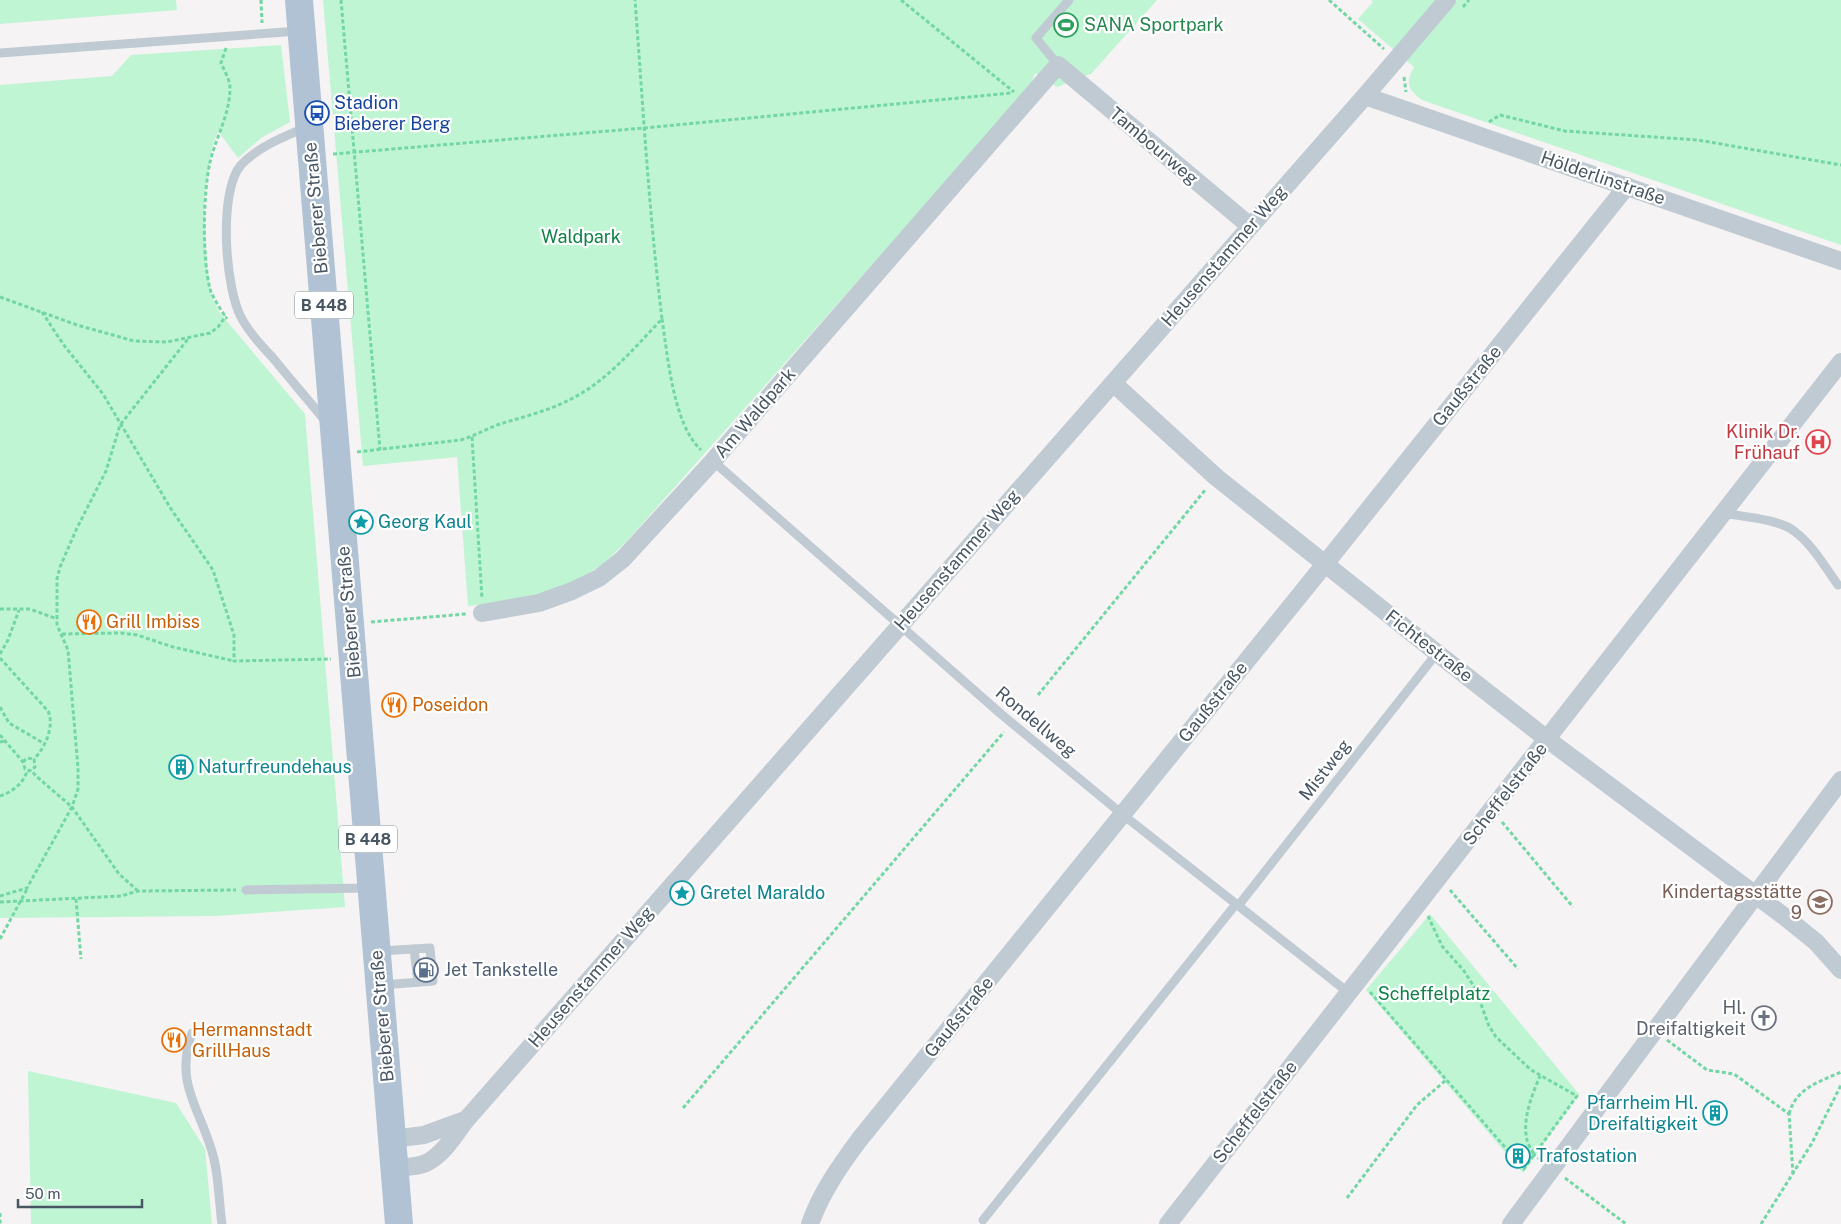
<svg xmlns="http://www.w3.org/2000/svg" width="1841" height="1224" viewBox="0 0 1841 1224" font-family="'Public Sans',sans-serif">
<style>
.green{fill:#bff5d3}
.lines{fill:none;stroke-linecap:round;stroke-linejoin:round}
.path{stroke:#73d7a5;stroke-width:3;stroke-dasharray:4 2.5;stroke-linecap:butt}
.service{stroke:#c0cad3;stroke-width:9}
.minor{stroke:#c0cad3;stroke-width:18}
.primary{stroke:#b0c2d3;stroke-width:28}
.labels{text-anchor:middle;stroke-width:4.5;stroke-linejoin:round;paint-order:stroke}
.shield{fill:#fff;stroke:#7f8992;stroke-width:1}
.shield-label{font-size:16px;font-weight:bold;fill:#485663}
.leisure-label{font-size:18px;fill:#27864d;stroke:#fff;text-anchor:start}
.transit-label{font-size:18px;fill:#164399;stroke:#fff;text-anchor:start}
.street-label{font-size:18px;fill:#485663;stroke:#fff}
.park-label{font-size:18px;fill:#0e8247;stroke:#fff}
.health-label{font-size:18px;fill:#be3a42;stroke:#fff;text-anchor:end}
.culture-label{font-size:18px;fill:#0d838f;stroke:#fff;text-anchor:start}
.food-label{font-size:18px;fill:#c56008;stroke:#fff;text-anchor:start}
.education-label{font-size:18px;fill:#785e54;stroke:#fff;text-anchor:end}
.service-label{font-size:18px;fill:#4e5e75;stroke:#fff;text-anchor:start}
.worship-label{font-size:18px;fill:#5b616d;stroke:#fff;text-anchor:end}
</style>
<rect width="100%" height="100%" fill="#f5f3f3"/>
<!-- green -->
<g class="green">
<path d="M0,0H176L177,10L0,24Z"/>
<path d="M323,0H1157L1091,74L1057,87L1035,73L1030,87L626,542L603,564L573,583L518,601L468,606L457,457L363,466Z"/>
<path d="M1371,0H1841V245L1422,100C1408,90 1405,83 1414,67L1358,19L1373,2Z"/>
<path d="M281,45L290,122L261,138L238,158L218,131L212,148L204,200L207,270L213,300L220,313L305,414L345,907L215,916L0,918V85L112,76L131,55Z"/>
<path d="M1430,914L1579,1094L1523,1173L1366,990Z"/>
<path d="M28,1071L176,1103L205,1149L212,1224H31Z"/>
</g>
<g class="lines">
<!-- path -->
<g class="path">
<path d="M261,0L262,23"/>
<path d="M341,0L380,450"/>
<path d="M901,0L1014,92"/>
<path d="M1329,0L1384,49"/>
<path d="M1463,7L1469,0"/>
<path d="M226,48L221,63C224,70 230,80 230,88C230,114 216,137 210,162C203,194 202,257 210,289C213,298 221,310 227,319"/>
<path d="M1404,77L1406,92"/>
<path d="M1489,122L1500,115L1565,131L1698,140L1841,165"/>
<path d="M333,154L644,128L1011,93"/>
<path d="M0,297L77,325L134,341L167,342L210,333L218,327L226,316"/>
<path d="M42,312L63,344L103,394L171,509L213,570L234,635V661L331,659"/>
<path d="M662,319C668,357 673,424 701,450"/>
<path d="M472,437L482,599"/>
<path d="M357,452L461,440C474,436 485,430 497,425C522,417 549,411 573,398C608,380 635,347 662,319C649,213 643,106 635,0"/>
<path d="M0,609H30L57,619"/>
<path d="M371,622L466,614"/>
<path d="M62,634L121,633L137,635L173,647L234,661"/>
<path d="M0,654L8,640L19,610"/>
<path d="M0,658L48,711C55,726 45,748 34,759"/>
<path d="M1038,695L1206,489"/>
<path d="M0,707L9,723L45,744"/>
<path d="M0,735L23,762L25,769L29,771L35,767L34,759"/>
<path d="M0,742L5,741"/>
<path d="M23,762L27,758L34,759"/>
<path d="M0,796C12,792 24,783 27,771"/>
<path d="M1502,822L1573,907"/>
<path d="M1450,890L1518,969"/>
<path d="M138,891L119,874L72,807L78,789V768L68,650L57,625V579L60,567L76,530L106,471L120,425L188,339"/>
<path d="M0,896L27,888L72,807L36,776L31,770"/>
<path d="M76,899L81,959"/>
<path d="M0,902L121,896L138,891L236,890"/>
<path d="M1428,916L1442,946L1464,971L1475,988L1489,1026L1496,1037L1531,1070L1577,1096L1534,1155L1540,1159"/>
<path d="M0,939L27,889"/>
<path d="M1370,992L1524,1169L1534,1155C1532,1150 1528,1145 1527,1140C1522,1119 1532,1095 1540,1076"/>
<path d="M1667,1040L1707,1070L1734,1074L1789,1114L1793,1174"/>
<path d="M683,1108L1004,732"/>
<path d="M1789,1114C1796,1088 1819,1082 1841,1072"/>
<path d="M1565,1178L1626,1224"/>
<path d="M1347,1198L1417,1105L1446,1080"/>
<path d="M0,1213V1224"/>
<path d="M1761,1224L1812,1143L1841,1085"/>
</g>
<!-- service -->
<g class="service">
<path d="M0,53L299,31"/>
<path d="M1058,65L1036,38L1069,0"/>
<path d="M307,127C284,137 259,146 241,165C218,191 225,290 242,319C250,334 262,346 273,358C291,380 309,401 327,423"/>
<path d="M713,461L1001,714L1122,814L1349,993"/>
<path d="M1723,513C1744,517 1778,519 1794,531C1812,544 1825,567 1838,585"/>
<path d="M246,890L368,888"/>
<path d="M1238,906L1437,653"/>
<path d="M414,949L418,982"/>
<path d="M380,951L430,948L433,981L382,985"/>
<path d="M192,1033C173,1085 203,1112 214,1159C219,1180 219,1203 222,1224"/>
<path d="M983,1220L1236,904"/>
</g>
<!-- minor -->
<g class="minor">
<path d="M1365,96L1841,261"/>
<path d="M1113,383L1216,477L1437,653L1547,739L1785,917L1816,942L1841,970"/>
<path d="M482,613L539,603L572,591L599,578L623,559L713,461L1058,65L1250,226"/>
<path d="M392,1139L424,1135L465,1120"/>
<path d="M395,1168C405,1167 417,1167 426,1163C443,1155 455,1135 466,1120L1365,96L1447,0"/>
<path d="M810,1224C821,1193 839,1167 859,1140L1325,564L1627,186"/>
<path d="M1168,1224L1841,362"/>
<path d="M1511,1224L1841,780"/>
</g>
<!-- primary -->
<path class="primary" d="M299,0L399,1224"/>
</g>
<!-- icons -->
<defs>
<g id="stadium-ring" transform="scale(1.25)"><circle r="9.5" fill="#fff" stroke="#2e9e5b" stroke-width="1.5"/><path d="M0-5a6.5 5 0 1 0 0 10a6.5 5 0 1 0 0-10ZM-3.5-1.8h7v3.6h-7Z" fill="#2e9e5b"/></g>
<g id="bus-ring" transform="scale(1.25)"><circle r="9.5" fill="#fff" stroke="#1a4fb4" stroke-width="1.5"/><path d="M-5-6H5V4H4V6H2V4H-2V6H-4V4H-5ZM-3.5-4V0h7V-4ZM-3.5 1.2v1.5H-2V1.2ZM2 1.2v1.5H3.5V1.2Z" fill="#1a4fb4"/></g>
<g id="hospital-ring" transform="scale(1.25)"><circle r="9.5" fill="#fff" stroke="#e0444e" stroke-width="1.5"/><path d="M-5-5h3v3.5h4V-5h3V5h-3V1.5h-4V5h-3Z" fill="#e0444e"/></g>
<g id="sight-ring" transform="scale(1.25)"><circle r="9.5" fill="#fff" stroke="#0f9aa8" stroke-width="1.5"/><path d="M0-6L1.8-2.2L6-1.7L2.9 1.2L3.7 5.4L0 3.3L-3.7 5.4L-2.9 1.2L-6-1.7L-1.8-2.2Z" fill="#0f9aa8"/></g>
<g id="restaurant-ring" transform="scale(1.25)"><circle r="9.5" fill="#fff" stroke="#e8710a" stroke-width="1.5"/><path d="M-5-6h1v4h1v-4h1v4h1v-4h1v5L-1.5 .5V6h-2V.5L-5-1ZM5-6V6H3V1.5H1.5Q1.5-4 5-6Z" fill="#e8710a"/></g>
<g id="building-ring" transform="scale(1.25)"><circle r="9.5" fill="#fff" stroke="#0f9aa8" stroke-width="1.5"/><path d="M-4-6H4V6H1V3H-1V6H-4ZM-2.5-4.3h1.7v1.8h-1.7ZM.8-4.3h1.7v1.8H.8ZM-2.5-1h1.7V.8h-1.7ZM.8-1h1.7V.8H.8Z" fill="#0f9aa8"/></g>
<g id="school-ring" transform="scale(1.25)"><circle r="9.5" fill="#fff" stroke="#8d6e63" stroke-width="1.5"/><path d="M0-5L7-2L0 1L-7-2ZM-4 1L0 2.5L4 1V4Q0 6-4 4Z" fill="#8d6e63"/></g>
<g id="fuel-ring" transform="scale(1.25)"><circle r="9.5" fill="#fff" stroke="#5c6f8a" stroke-width="1.5"/><path d="M-5.5-6h7V0h2V4h1.3V-2.5L3-4.5l.8-.8L6-3V5H2.5V1h-1V6h-7ZM-4.2-4.7v3.2H.2V-4.7Z" fill="#5c6f8a"/></g>
<g id="church-ring" transform="scale(1.25)"><circle r="9.5" fill="#fff" stroke="#6b7280" stroke-width="1.5"/><path d="M-1.2-6h2.4v3.5h3.3v2.4h-3.3V6h-2.4V-.1h-3.3v-2.4h3.3Z" fill="#6b7280"/></g>
</defs>
<g fill-rule="evenodd">
<use href="#stadium-ring" x="1066" y="25"/>
<use href="#bus-ring" x="317" y="113"/>
<use href="#hospital-ring" x="1818" y="442"/>
<use href="#sight-ring" x="361" y="522"/>
<use href="#restaurant-ring" x="89" y="622"/>
<use href="#restaurant-ring" x="394" y="705"/>
<use href="#building-ring" x="181" y="767"/>
<use href="#sight-ring" x="682" y="893"/>
<use href="#school-ring" x="1820" y="902"/>
<use href="#fuel-ring" x="426" y="970"/>
<use href="#church-ring" x="1764" y="1018"/>
<use href="#restaurant-ring" x="174" y="1040"/>
<use href="#building-ring" x="1715" y="1113"/>
<use href="#building-ring" x="1518" y="1156"/>
</g>
<g class="labels">
<!-- shield labels -->
<g class="shield">
<rect x="295" y="291.5" width="58" height="27" rx="4"/>
<rect x="339" y="825.5" width="58" height="27" rx="4"/>
</g>
<g class="shield-label">
<text x="324" y="311">B 448</text>
<text x="368" y="845">B 448</text>
</g>
<!-- leisure labels -->
<g class="leisure-label">
<text x="1084" y="31">SANA Sportpark</text>
</g>
<!-- transit labels -->
<g class="transit-label">
<text x="334" y="109">Stadion<tspan x="334" dy="21">Bieberer Berg</tspan></text>
</g>
<!-- street labels -->
<g class="street-label">
<text transform="translate(1154 146) rotate(40)" y="6">Tambourweg</text>
<text transform="translate(1603 178) rotate(19)" y="6">Hölderlinstraße</text>
<text transform="translate(316 208) rotate(-95)" y="6">Bieberer Straße</text>
<text transform="translate(1224 256) rotate(-49)" y="6">Heusenstammer Weg</text>
<text transform="translate(1467 386) rotate(-51)" y="6">Gaußstraße</text>
<text transform="translate(755 413) rotate(-49)" y="6">Am Waldpark</text>
<text transform="translate(957 560) rotate(-49)" y="6">Heusenstammer Weg</text>
<text transform="translate(349 612) rotate(-95)" y="6">Bieberer Straße</text>
<text transform="translate(1429 646) rotate(38)" y="6">Fichtestraße</text>
<text transform="translate(1213 702) rotate(-51)" y="6">Gaußstraße</text>
<text transform="translate(1036 722) rotate(40)" y="6">Rondellweg</text>
<text transform="translate(1325 770) rotate(-52)" y="6">Mistweg</text>
<text transform="translate(1505 794) rotate(-52)" y="6">Scheffelstraße</text>
<text transform="translate(591 977) rotate(-49)" y="6">Heusenstammer Weg</text>
<text transform="translate(382 1016) rotate(-95)" y="6">Bieberer Straße</text>
<text transform="translate(959 1017) rotate(-51)" y="6">Gaußstraße</text>
<text transform="translate(1255 1112) rotate(-52)" y="6">Scheffelstraße</text>
</g>
<!-- park labels -->
<g class="park-label">
<text x="581" y="243">Waldpark</text>
<text x="1434" y="1000">Scheffelplatz</text>
</g>
<!-- health labels -->
<g class="health-label">
<text x="1800" y="438">Klinik Dr.<tspan x="1800" dy="21">Frühauf</tspan></text>
</g>
<!-- culture labels -->
<g class="culture-label">
<text x="378" y="528">Georg Kaul</text>
<text x="198" y="773">Naturfreundehaus</text>
<text x="700" y="899">Gretel Maraldo</text>
<text x="1698" y="1109" text-anchor="end">Pfarrheim Hl.<tspan x="1698" dy="21">Dreifaltigkeit</tspan></text>
<text x="1536" y="1162">Trafostation</text>
</g>
<!-- food labels -->
<g class="food-label">
<text x="106" y="628">Grill Imbiss</text>
<text x="412" y="711">Poseidon</text>
<text x="192" y="1036">Hermannstadt<tspan x="192" dy="21">GrillHaus</tspan></text>
</g>
<!-- education labels -->
<g class="education-label">
<text x="1802" y="898">Kindertagsstätte<tspan x="1802" dy="21">9</tspan></text>
</g>
<!-- service labels -->
<g class="service-label">
<text x="444" y="976">Jet Tankstelle</text>
</g>
<!-- worship labels -->
<g class="worship-label">
<text x="1746" y="1014">Hl.<tspan x="1746" dy="21">Dreifaltigkeit</tspan></text>
</g>
</g>
<!-- scale -->
<path d="M18 1199v8h124v-8" fill="none" stroke="#485663" stroke-width="2.5"/>
<text x="25" y="1199" font-size="15" fill="#485663" stroke="#ffffff" stroke-width="4" paint-order="stroke">50 m</text>
</svg>
